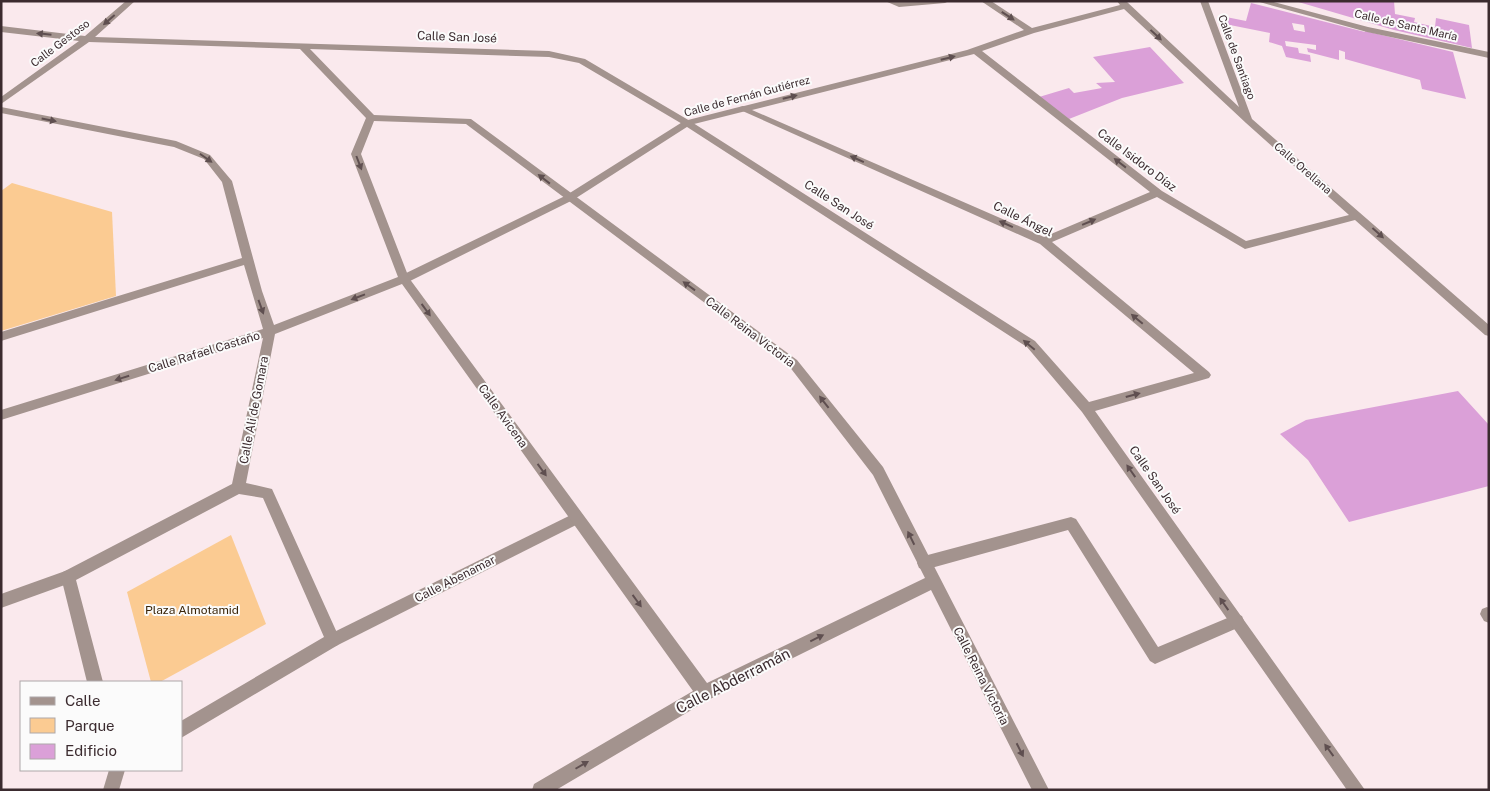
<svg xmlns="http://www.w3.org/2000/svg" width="1490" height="791" viewBox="0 0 1490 791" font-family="'Public Sans',sans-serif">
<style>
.green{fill:#fbcb92}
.building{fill:#dba0d8;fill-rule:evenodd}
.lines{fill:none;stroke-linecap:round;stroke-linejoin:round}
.pedestrian{fill:#a3938e;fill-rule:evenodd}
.minor{fill:#a3938e;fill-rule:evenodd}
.oneway{fill:#5f4f50}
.labels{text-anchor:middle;stroke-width:4;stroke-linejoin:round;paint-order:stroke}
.far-street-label{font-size:11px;fill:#3b2b2f;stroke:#fbfbfb}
.street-label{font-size:12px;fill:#3b2b2f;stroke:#fbfbfb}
.park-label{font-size:12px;fill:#3a2508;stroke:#fbfbfb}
.near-street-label{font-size:15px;fill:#3b2b2f;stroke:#fbfbfb}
</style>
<rect width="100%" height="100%" fill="#fae9ed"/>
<!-- green -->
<g class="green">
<path d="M12,183L112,212L116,296L1,331V191Z"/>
<path d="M231,535L266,624L160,682H151L127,592Z"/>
</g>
<!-- building -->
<g class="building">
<path d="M1295,1H1394L1395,14L1415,18L1414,22L1435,27L1436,18L1469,25L1472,48L1394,30Z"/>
<path d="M1251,3L1365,32V31L1453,52L1466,99L1422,89L1420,80L1345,59V52L1339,50V60L1308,52L1307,48L1316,50V45L1285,41L1286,46L1298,48L1299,53L1310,55L1311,62L1286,57L1282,46L1269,42L1270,33L1225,24L1226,17L1246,21ZM1292,23L1304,25L1305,32L1294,30Z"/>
<path d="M1150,47L1184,83L1122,98L1069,119L1039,97L1069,88L1074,93L1102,88L1096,83L1115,82L1093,57Z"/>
<path d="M1458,391L1489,425V486L1349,522L1308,460L1280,434L1306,420Z"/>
</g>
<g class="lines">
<!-- pedestrian -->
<g class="pedestrian">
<path d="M1256,1H1270L1368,27L1489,52V58L1367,32Z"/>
<path d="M743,106L746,107V111L690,125L573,200L408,282L404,283L398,279L400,276L565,196L684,121Z"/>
<path d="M577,512L582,514L584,518L582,522L338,645L333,647L328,645L325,640L328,635Z"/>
<path d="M1071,517L1076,519L1158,647L1237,614L1242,616L1244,621L1242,626L1155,664L1150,661L1068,530L924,570L919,568L917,563L919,558L924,556Z"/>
<path d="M68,570L73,572L75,577L73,582L1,608V594Z"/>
</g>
<!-- minor -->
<g class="minor">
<path d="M126,1H135L95,37L549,51L585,59L690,121L1035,341L1089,402L1194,373L1040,244L738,109L740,107L967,50L1024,30L981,1H991L1032,28L1120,5L1117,1H1126L1239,107L1200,1H1208L1252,119L1489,325V336L1485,335L1355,220L1245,249L1157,197L1052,242L1209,372L1211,375L1209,378L1095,411L1365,790H1347L1082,412L1027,347L684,125L579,63L549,57L310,49L374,115L471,119L797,360L883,467L1049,790H1032L931,590L710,699L556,790H532L534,784L693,691L402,284L275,334L246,483L272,489L338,635L341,640L338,645L181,738V721L324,637L263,498L239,494L76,580L103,682H87L61,577L63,572L232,484L263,338L1,420V410L263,329L244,265L1,341V332L242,258L222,182L204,159L174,147L1,113V107L176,141L210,155L232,181L262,291L274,325L398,277L351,154L366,118L300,49L89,42L1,104V97L79,41L1,32V26L85,36ZM1124,9L1246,123L1349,215L1246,241L1162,191L982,51L1034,33ZM974,54L1150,192L1044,237L752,110ZM374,121L466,124L789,366L873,475L925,578L707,683L409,278L361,154Z"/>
<path d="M885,1H949L945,3L899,7Z"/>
<path d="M1487,607L1489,608V623L1484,621L1480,614L1482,609Z"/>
<path d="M109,770H125L119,790H103Z"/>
</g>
</g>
<!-- one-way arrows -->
<defs><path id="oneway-solid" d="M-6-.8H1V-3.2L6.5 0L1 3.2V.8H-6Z" transform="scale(1.25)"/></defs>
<g class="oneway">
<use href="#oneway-solid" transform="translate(1008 16) rotate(33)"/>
<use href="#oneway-solid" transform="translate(109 20) rotate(139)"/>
<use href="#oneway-solid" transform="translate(44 34) rotate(-174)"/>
<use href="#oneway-solid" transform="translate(1156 35) rotate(43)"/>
<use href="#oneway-solid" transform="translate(948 58) rotate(-14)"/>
<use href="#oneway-solid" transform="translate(790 97) rotate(-14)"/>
<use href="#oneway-solid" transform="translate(49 120) rotate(11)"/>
<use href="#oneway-solid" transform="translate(206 158) rotate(35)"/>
<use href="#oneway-solid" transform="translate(857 159) rotate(-156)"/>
<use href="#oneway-solid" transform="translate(359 163) rotate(69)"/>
<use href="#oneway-solid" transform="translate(1120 163) rotate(-142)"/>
<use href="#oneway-solid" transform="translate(544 179) rotate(-142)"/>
<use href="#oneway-solid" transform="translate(1089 222) rotate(-23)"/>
<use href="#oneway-solid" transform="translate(1006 224) rotate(-156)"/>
<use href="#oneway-solid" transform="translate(1378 233) rotate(42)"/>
<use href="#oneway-solid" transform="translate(689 286) rotate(-144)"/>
<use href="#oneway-solid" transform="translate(358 297) rotate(159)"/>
<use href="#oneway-solid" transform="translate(261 307) rotate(70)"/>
<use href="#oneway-solid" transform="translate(426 310) rotate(54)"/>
<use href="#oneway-solid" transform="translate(1137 319) rotate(-140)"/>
<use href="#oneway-solid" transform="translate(1029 345) rotate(-140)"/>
<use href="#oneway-solid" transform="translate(122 378) rotate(163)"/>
<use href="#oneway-solid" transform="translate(1133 395) rotate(-15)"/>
<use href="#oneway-solid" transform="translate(824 402) rotate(-128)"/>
<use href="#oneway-solid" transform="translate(542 470) rotate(54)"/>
<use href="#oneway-solid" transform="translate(1131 471) rotate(-125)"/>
<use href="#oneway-solid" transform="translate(911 538) rotate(-116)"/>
<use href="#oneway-solid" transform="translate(637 601) rotate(54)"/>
<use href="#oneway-solid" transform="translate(1224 604) rotate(-125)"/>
<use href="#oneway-solid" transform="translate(817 638) rotate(-26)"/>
<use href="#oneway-solid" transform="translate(1020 750) rotate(63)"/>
<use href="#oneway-solid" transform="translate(1329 750) rotate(-126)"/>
<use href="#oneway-solid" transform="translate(582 765) rotate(-30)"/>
</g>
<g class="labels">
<!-- far-street labels -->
<g class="far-street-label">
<text transform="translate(1406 25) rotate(13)" y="4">Calle de Santa María</text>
<text transform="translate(60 43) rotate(-37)" y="4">Calle Gestoso</text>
<text transform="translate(1237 57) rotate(70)" y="4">Calle de Santiago</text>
<text transform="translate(747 96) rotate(-15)" y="4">Calle de Fernán Gutiérrez</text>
<text transform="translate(1303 168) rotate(41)" y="4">Calle Orellana</text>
</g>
<!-- street labels -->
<g class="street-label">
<text transform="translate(457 37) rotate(2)" y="4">Calle San José</text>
<text transform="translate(1137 160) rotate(37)" y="4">Calle Isidoro Díaz</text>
<text transform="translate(839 205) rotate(33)" y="4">Calle San José</text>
<text transform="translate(1023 219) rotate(26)" y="4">Calle Ángel</text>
<text transform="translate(750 332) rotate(37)" y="4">Calle Reina Victoria</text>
<text transform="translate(204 352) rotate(-17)" y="4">Calle Rafael Castaño</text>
<text transform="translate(254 410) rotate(-79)" y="4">Calle Ali de Gomara</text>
<text transform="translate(503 416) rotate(54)" y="4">Calle Avicena</text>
<text transform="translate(1155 480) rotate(55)" y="4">Calle San José</text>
<text transform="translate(455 579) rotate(-27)" y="4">Calle Abenamar</text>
<text transform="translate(981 676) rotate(63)" y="4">Calle Reina Victoria</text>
</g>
<!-- park labels -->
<g class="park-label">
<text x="192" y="614">Plaza Almotamid</text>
</g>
<!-- near-street labels -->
<g class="near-street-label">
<text transform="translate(733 681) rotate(-27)" y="5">Calle Abderramán</text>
</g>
</g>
<!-- border -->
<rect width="1490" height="791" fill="none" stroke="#3b2b2f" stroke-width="5"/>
<!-- legend -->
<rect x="20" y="681" width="162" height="90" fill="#fbfbfb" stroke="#aea8a9"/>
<rect x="30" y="697" width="25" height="8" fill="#a3938e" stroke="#aea8a9"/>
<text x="65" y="706" font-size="15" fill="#3b2b2f">Calle</text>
<rect x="30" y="718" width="25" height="15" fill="#fbcb92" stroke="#aea8a9"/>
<text x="65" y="731" font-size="15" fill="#3b2b2f">Parque</text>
<rect x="30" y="744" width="25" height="15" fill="#dba0d8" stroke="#aea8a9"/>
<text x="65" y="756" font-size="15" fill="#3b2b2f">Edificio</text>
</svg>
